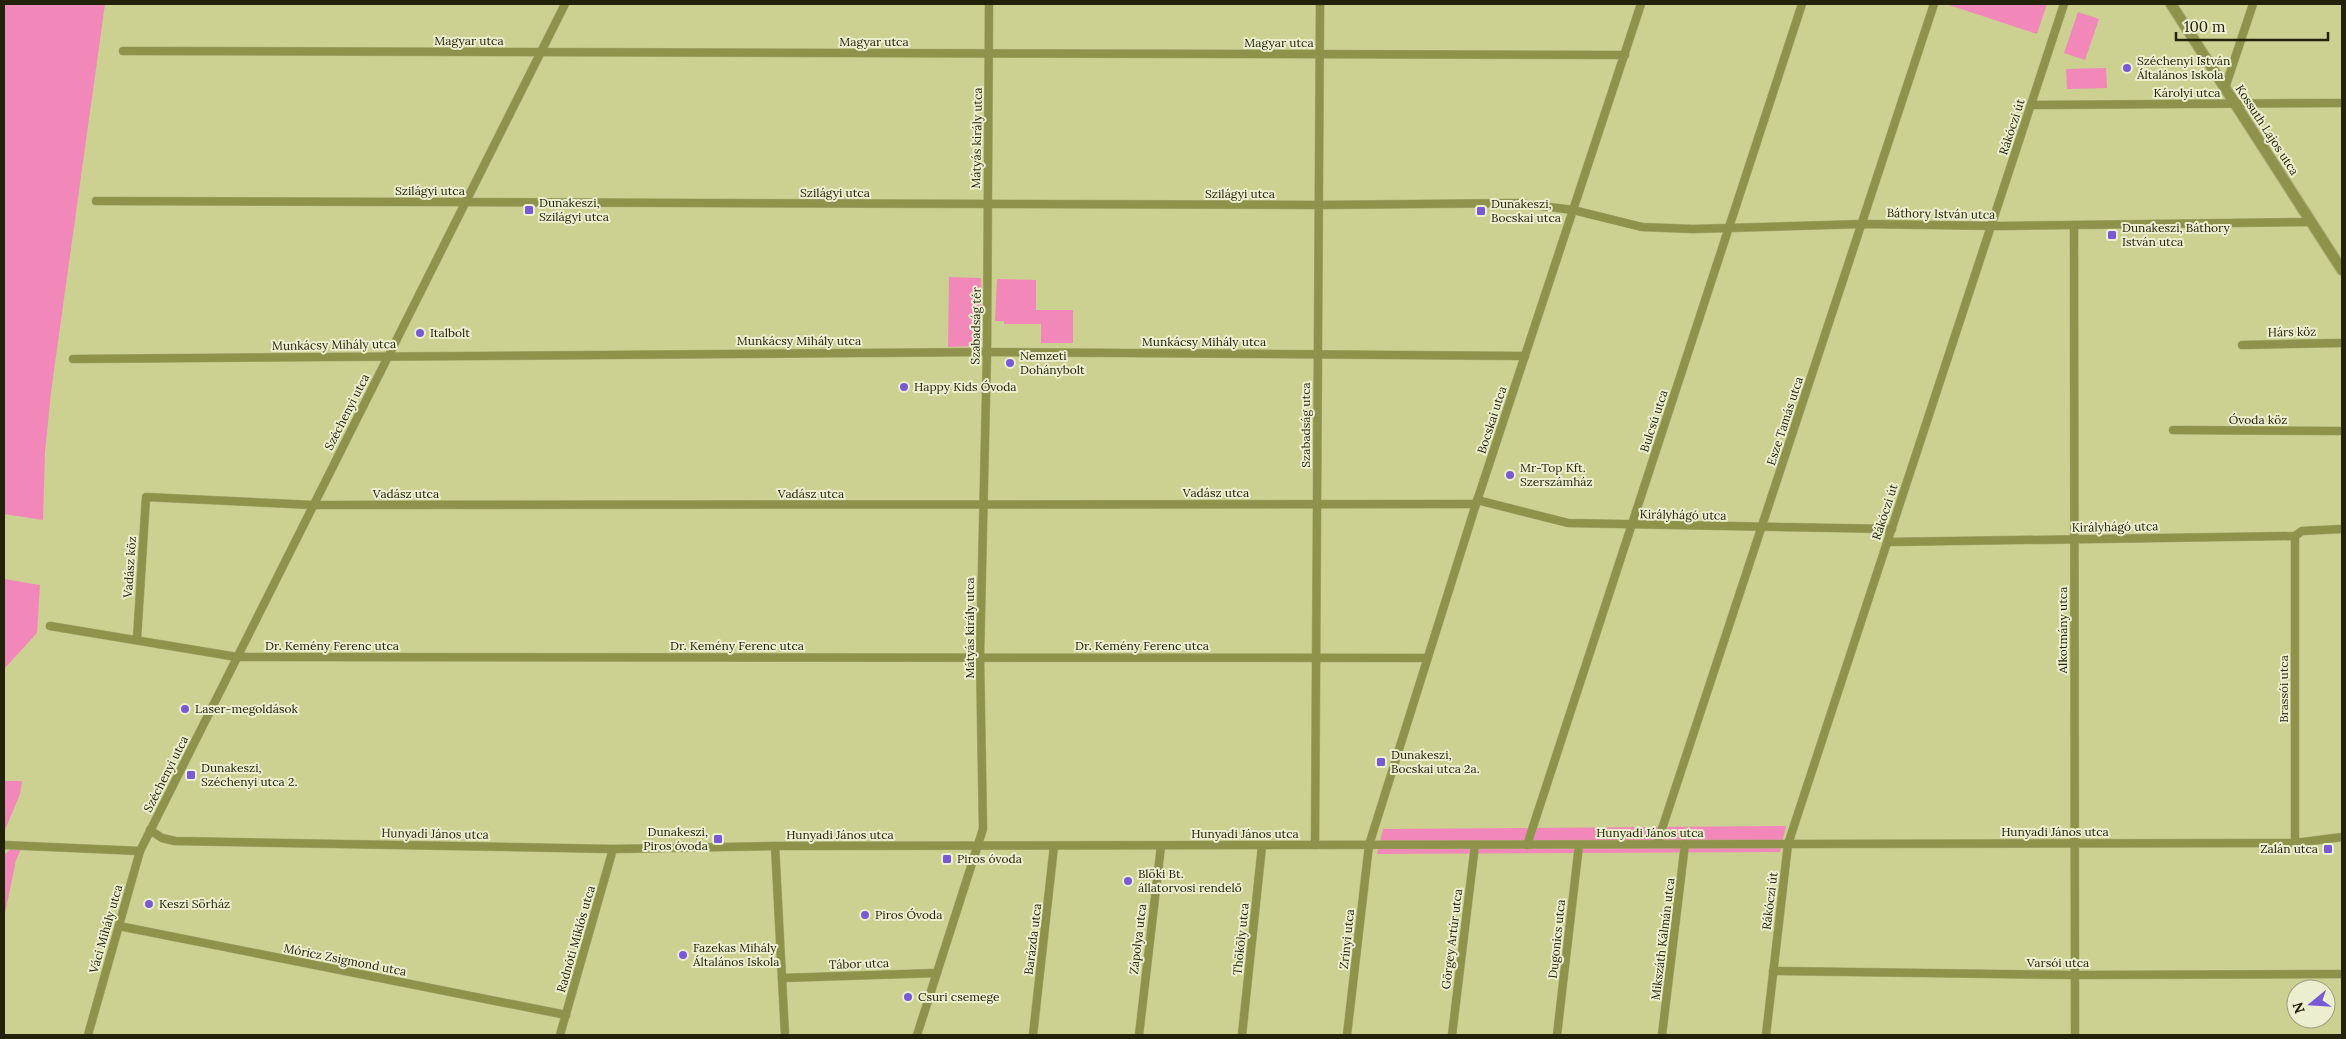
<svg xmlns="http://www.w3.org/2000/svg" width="2346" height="1039" viewBox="0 0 2346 1039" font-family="Lora,serif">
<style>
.green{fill:#f287b9}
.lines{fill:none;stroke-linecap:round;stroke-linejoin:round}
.minor-casing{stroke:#aaae76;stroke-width:9}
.tertiary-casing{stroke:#aaae76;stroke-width:12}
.minor{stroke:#8e924b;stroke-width:8}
.tertiary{stroke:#8e924b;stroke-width:10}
.poi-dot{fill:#7a5ad4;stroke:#ecefcf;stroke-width:2}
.labels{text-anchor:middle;stroke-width:4;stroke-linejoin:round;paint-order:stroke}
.street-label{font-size:12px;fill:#212209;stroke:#ecefcf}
.poi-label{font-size:12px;fill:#212209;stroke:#ecefcf;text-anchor:start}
</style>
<rect width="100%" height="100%" fill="#ccd191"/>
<!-- green -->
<g class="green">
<path d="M4,4H105L51,392L45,452L43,520L4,514Z"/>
<path d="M1946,4H2047L2037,34Z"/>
<path d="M2078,12L2099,19L2085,60L2064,53Z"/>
<path d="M2106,68L2107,88L2067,89L2066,69Z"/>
<path d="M949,277L981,278L982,339L974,346L948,347Z"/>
<path d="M997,279L1036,280V310H1073V343H1041V324H1004V321H995Z"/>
<path d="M4,579L40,585L37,633L4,669Z"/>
<path d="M5,781H22L20,794L4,832Z"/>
<path d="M1786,826L1780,852L1377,854L1383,829Z"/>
<path d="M12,848L21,849L16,860L4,918V855Z"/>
</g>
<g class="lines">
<!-- minor casing -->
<g class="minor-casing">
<g id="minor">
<path d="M123,51L1625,55"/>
<path d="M2225,88L2253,4"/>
<path d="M2031,105L2342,103"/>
<path d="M96,201L1319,205L1518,203L1573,210L1642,227L1693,229L1862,224L1999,226L2311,222"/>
<path d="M2074,225L2075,1035"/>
<path d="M2242,345L2342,343"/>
<path d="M73,359L987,352L1525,356"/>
<path d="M2173,430L2342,431"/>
<path d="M1477,500L1568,523L1892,529"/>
<path d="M2295,536V843"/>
<path d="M1888,542L2295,536L2302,531L2342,529"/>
<path d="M50,626L237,657L1427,658"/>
<path d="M137,639L146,497L313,505L1476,504"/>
<path d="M150,830L162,838L175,841L613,849L775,846L2295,843L2342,837"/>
<path d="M1657,844L1934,4"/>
<path d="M4,845L140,851"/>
<path d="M1315,845L1320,4"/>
<path d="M1527,845L1802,4"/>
<path d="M775,846L785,1035"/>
<path d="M119,926L566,1015"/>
<path d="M1773,971L2075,975L2342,974"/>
<path d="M782,978L937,973"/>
<path d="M88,1035L140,851L565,4"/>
<path d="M560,1035L613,849"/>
<path d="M917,1035L983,829L980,657L987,352L989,4"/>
<path d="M1033,1035L1054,846"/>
<path d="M1139,1035L1161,846"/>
<path d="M1242,1035L1262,846"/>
<path d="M1347,1035L1369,845L1476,504L1641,4"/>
<path d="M1452,1035L1475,845"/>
<path d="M1557,1035L1579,845"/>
<path d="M1662,1035L1685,844"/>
<path d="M1766,1035L1788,844L2064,4"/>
</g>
</g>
<!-- tertiary casing -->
<g class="tertiary-casing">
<path id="tertiary" d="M2171,4L2342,270"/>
</g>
<!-- minor -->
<use href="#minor" class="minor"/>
<!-- tertiary -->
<use href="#tertiary" class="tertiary"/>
</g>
<!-- markers -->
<g class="poi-dot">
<circle cx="2127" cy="68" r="5"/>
<rect x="524" y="205" width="10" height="10" rx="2.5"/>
<rect x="1476" y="206" width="10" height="10" rx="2.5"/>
<rect x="2107" y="230" width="10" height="10" rx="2.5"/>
<circle cx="420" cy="333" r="5"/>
<circle cx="1010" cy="363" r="5"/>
<circle cx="904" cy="387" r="5"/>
<circle cx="1510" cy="475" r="5"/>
<circle cx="185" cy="709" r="5"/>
<rect x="1376" y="757" width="10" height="10" rx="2.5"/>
<rect x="186" y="770" width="10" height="10" rx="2.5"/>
<rect x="713" y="834" width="10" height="10" rx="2.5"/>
<rect x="2323" y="844" width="10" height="10" rx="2.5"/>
<rect x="942" y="854" width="10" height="10" rx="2.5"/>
<circle cx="1128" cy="881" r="5"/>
<circle cx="149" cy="904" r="5"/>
<circle cx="865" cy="915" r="5"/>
<circle cx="683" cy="955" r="5"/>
<circle cx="908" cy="997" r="5"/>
</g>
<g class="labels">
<!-- street labels -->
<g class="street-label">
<text x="469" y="45">Magyar utca</text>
<text x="874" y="46">Magyar utca</text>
<text x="1279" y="47">Magyar utca</text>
<text x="2187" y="97">Károlyi utca</text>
<text transform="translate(2012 127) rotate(-72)" y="4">Rákóczi út</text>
<text transform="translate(2267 130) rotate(57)" y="4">Kossuth Lajos utca</text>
<text transform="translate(977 138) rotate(-89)" y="4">Mátyás király utca</text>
<text x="430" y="195">Szilágyi utca</text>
<text x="835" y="197">Szilágyi utca</text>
<text x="1240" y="198">Szilágyi utca</text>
<text transform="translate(1941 214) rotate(1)" y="4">Báthory István utca</text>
<text transform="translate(976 326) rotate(-89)" y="4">Szabadság tér</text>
<text transform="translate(2292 332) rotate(-1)" y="4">Hárs köz</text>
<text x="799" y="345">Munkácsy Mihály utca</text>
<text x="1204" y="346">Munkácsy Mihály utca</text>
<text transform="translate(334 345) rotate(-1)" y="4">Munkácsy Mihály utca</text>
<text transform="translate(347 412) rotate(-63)" y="4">Széchenyi utca</text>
<text transform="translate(1492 420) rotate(-72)" y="4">Bocskai utca</text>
<text x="2258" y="424">Óvoda köz</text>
<text transform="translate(1654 421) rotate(-72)" y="4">Bulcsú utca</text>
<text transform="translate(1785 421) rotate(-72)" y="4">Esze Tamás utca</text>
<text transform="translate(1306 425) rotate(-90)" y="4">Szabadság utca</text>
<text x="1216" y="497">Vadász utca</text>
<text x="406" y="498">Vadász utca</text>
<text x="811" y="498">Vadász utca</text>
<text transform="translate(1885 512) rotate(-72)" y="4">Rákóczi út</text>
<text transform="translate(1683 515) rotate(1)" y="4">Királyhágó utca</text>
<text transform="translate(2115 527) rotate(-1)" y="4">Királyhágó utca</text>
<text transform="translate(130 567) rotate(-86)" y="4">Vadász köz</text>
<text transform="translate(970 628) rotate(-90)" y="4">Mátyás király utca</text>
<text transform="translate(2063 630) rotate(-90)" y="4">Alkotmány utca</text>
<text x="332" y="650">Dr. Kemény Ferenc utca</text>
<text x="737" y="650">Dr. Kemény Ferenc utca</text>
<text x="1142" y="650">Dr. Kemény Ferenc utca</text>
<text transform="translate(2284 689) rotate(-90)" y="4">Brassói utca</text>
<text transform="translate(166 774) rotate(-63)" y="4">Széchenyi utca</text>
<text x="2055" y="836">Hunyadi János utca</text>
<text x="1650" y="837">Hunyadi János utca</text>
<text transform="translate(435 834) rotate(1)" y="4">Hunyadi János utca</text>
<text x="1245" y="838">Hunyadi János utca</text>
<text x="840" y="839">Hunyadi János utca</text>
<text transform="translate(1770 901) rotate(-83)" y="4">Rákóczi út</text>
<text transform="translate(106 929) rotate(-74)" y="4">Váci Mihály utca</text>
<text transform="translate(576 939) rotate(-74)" y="4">Radnóti Miklós utca</text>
<text transform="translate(1033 939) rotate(-83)" y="4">Barázda utca</text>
<text transform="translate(1138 939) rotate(-83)" y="4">Zápolya utca</text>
<text transform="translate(1241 939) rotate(-84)" y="4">Thököly utca</text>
<text transform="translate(1347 939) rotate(-84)" y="4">Zrínyi utca</text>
<text transform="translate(1452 939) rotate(-83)" y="4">Görgey Artúr utca</text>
<text transform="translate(1557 939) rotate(-84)" y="4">Dugonics utca</text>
<text transform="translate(1663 939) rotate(-83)" y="4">Mikszáth Kálmán utca</text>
<text transform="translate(345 960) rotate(11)" y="4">Móricz Zsigmond utca</text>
<text x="2058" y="967">Varsói utca</text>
<text transform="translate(859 964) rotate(-2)" y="4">Tábor utca</text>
</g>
<!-- poi labels -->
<g class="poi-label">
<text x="2137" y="65">Széchenyi István<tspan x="2137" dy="14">Általános Iskola</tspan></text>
<text x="539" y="207">Dunakeszi,<tspan x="539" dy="14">Szilágyi utca</tspan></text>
<text x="1491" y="208">Dunakeszi,<tspan x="1491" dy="14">Bocskai utca</tspan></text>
<text x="2122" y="232">Dunakeszi, Báthory<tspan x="2122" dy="14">István utca</tspan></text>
<text x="430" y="337">Italbolt</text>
<text x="1020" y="360">Nemzeti<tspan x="1020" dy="14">Dohánybolt</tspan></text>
<text x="914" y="391">Happy Kids Óvoda</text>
<text x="1520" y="472">Mr-Top Kft.<tspan x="1520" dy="14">Szerszámház</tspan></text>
<text x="195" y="713">Laser-megoldások</text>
<text x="1391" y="759">Dunakeszi,<tspan x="1391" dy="14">Bocskai utca 2a.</tspan></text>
<text x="201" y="772">Dunakeszi,<tspan x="201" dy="14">Széchenyi utca 2.</tspan></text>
<text x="708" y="836" text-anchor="end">Dunakeszi,<tspan x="708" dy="14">Piros óvoda</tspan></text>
<text x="2318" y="853" text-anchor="end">Zalán utca</text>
<text x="957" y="863">Piros óvoda</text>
<text x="1138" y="878">Blöki Bt.<tspan x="1138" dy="14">állatorvosi rendelő</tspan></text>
<text x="159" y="908">Keszi Sörház</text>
<text x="875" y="919">Piros Óvoda</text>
<text x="693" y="952">Fazekas Mihály<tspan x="693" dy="14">Általános Iskola</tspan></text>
<text x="918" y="1001">Csuri csemege</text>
</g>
</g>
<!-- border -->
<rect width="2346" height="1039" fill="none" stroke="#212209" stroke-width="10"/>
<!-- north arrow -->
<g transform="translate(2311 1004) rotate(252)"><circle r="24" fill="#ecefcf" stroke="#9b9d80"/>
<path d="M0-4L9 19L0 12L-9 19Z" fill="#7a5ad4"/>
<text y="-8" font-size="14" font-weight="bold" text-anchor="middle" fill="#212209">N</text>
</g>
<!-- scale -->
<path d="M2176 32v8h152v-8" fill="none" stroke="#212209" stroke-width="2.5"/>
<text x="2184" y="32" font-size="15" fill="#212209" stroke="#ecefcf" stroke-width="4" paint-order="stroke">100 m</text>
</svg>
